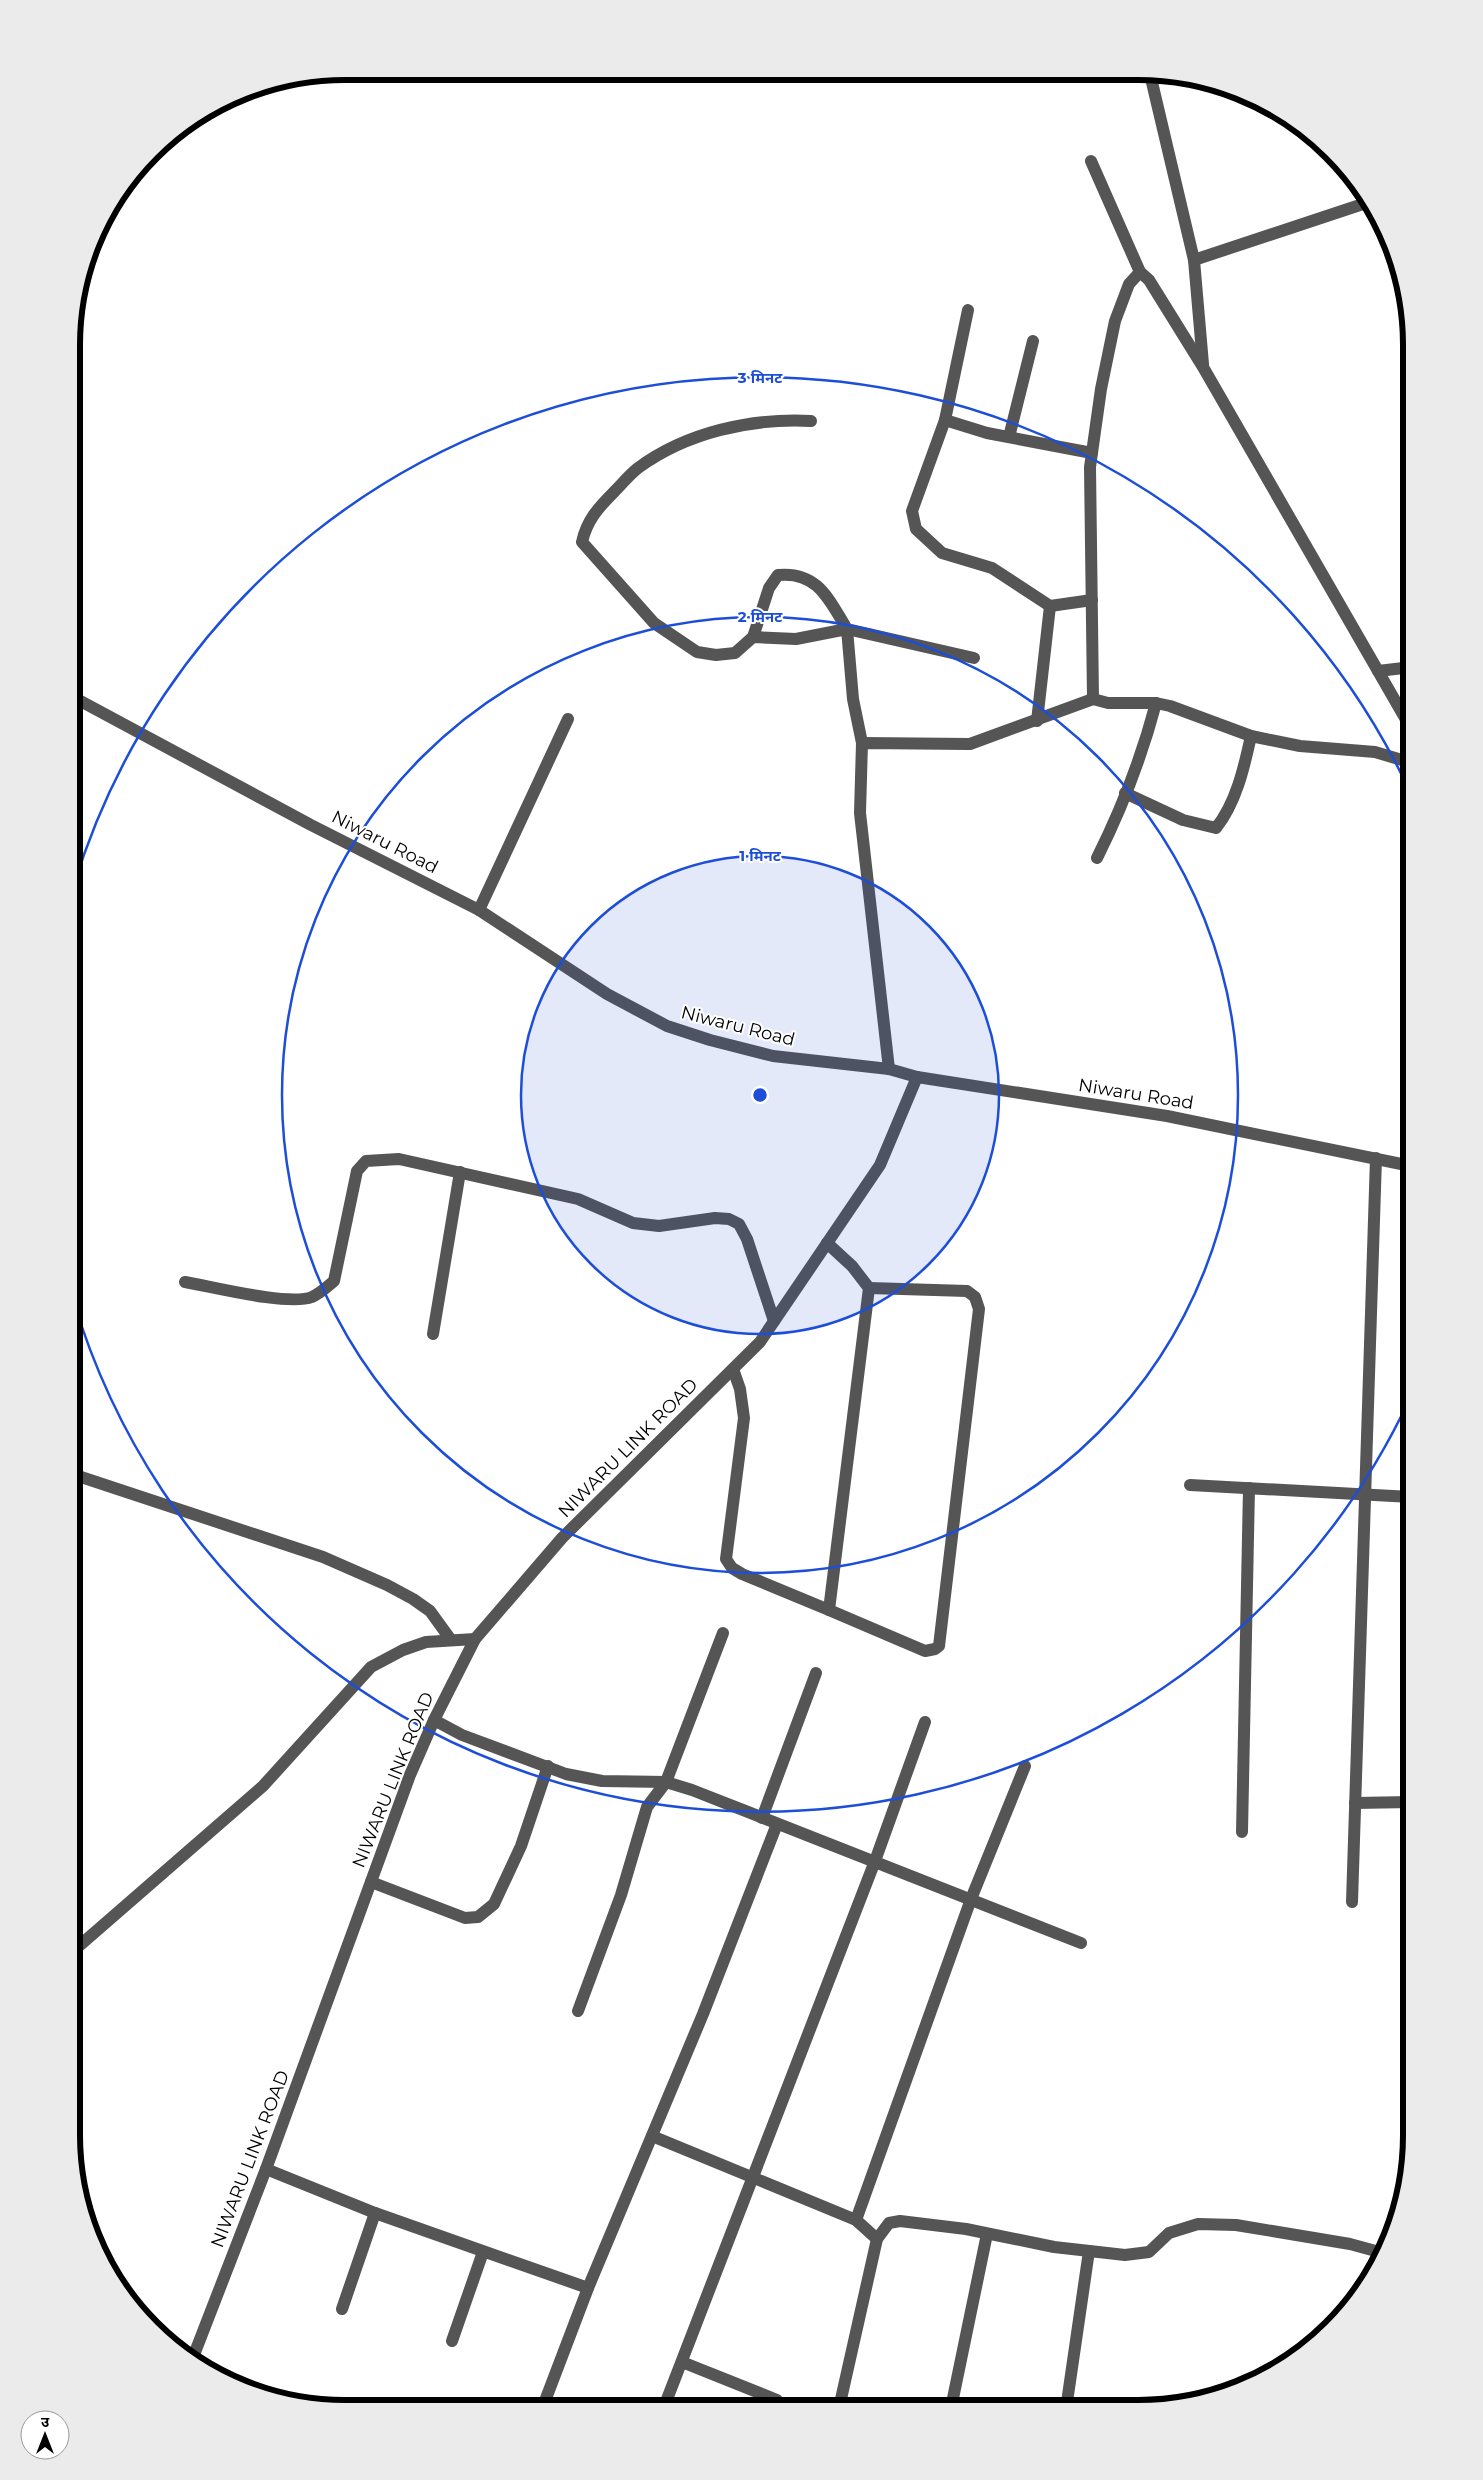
<svg xmlns="http://www.w3.org/2000/svg" width="1483" height="2480" viewBox="0 0 1483 2480" font-family="Montserrat,'Noto Sans Devanagari',sans-serif">
<style>
.lines{fill:none;stroke-linecap:round;stroke-linejoin:round}
.minor{stroke:#555;stroke-width:12}
.ring{fill:none;stroke:#1d4ed8;stroke-width:2.5}
.labels{text-anchor:middle;stroke-width:4;stroke-linejoin:round;paint-order:stroke}
.street-label{font-size:18px;fill:#000;stroke:#fff}
.rim{fill:none;stroke:#000;stroke-width:6}
.centre{fill:#1d4ed8;stroke:#fff;stroke-width:2.5}
.ring-label{font-size:15px;text-anchor:middle;font-weight:bold;fill:#1d4ed8;stroke:#fff;stroke-width:4;stroke-linejoin:round;paint-order:stroke}
</style>
<rect width="100%" height="100%" fill="#fff"/>
<g class="lines">
<!-- minor -->
<g class="minor">
<path d="M1150,74L1194,260"/>
<path d="M1091,161L1140,272"/>
<path d="M968,310L945,420L912,511L916,529L942,553L992,568L1050,606L1092,600"/>
<path d="M1203,364L1194,260L1369,202"/>
<path d="M945,420L987,433L1092,453"/>
<path d="M811,421C751,418 687,432 638,468C629,475 622,484 614,492C598,508 587,520 582,542L654,623L697,652L716,655L735,653L753,637L796,639L847,629L853,699L862,743"/>
<path d="M1009,437L1033,341"/>
<path d="M753,637L769,588L778,575C818,571 829,600 847,629L974,658"/>
<path d="M1378,671L1412,667"/>
<path d="M73,697L311,825L479,910L607,994L667,1026L710,1040L773,1056L889,1069L917,1077L1167,1116L1411,1166"/>
<path d="M1093,699L1090,467L1101,389L1115,321L1129,284L1140,272L1149,280L1203,367L1412,730"/>
<path d="M1037,721L1050,606"/>
<path d="M1125,793L1183,820L1216,828C1236,803 1244,768 1251,736"/>
<path d="M1097,858C1122,808 1142,756 1156,703"/>
<path d="M479,910L568,719"/>
<path d="M889,1069L860,813L862,743L970,744L1093,699L1108,703H1156L1170,706L1251,736L1300,746L1375,752L1412,763"/>
<path d="M185,1282C214,1287 288,1306 312,1297C321,1293 327,1287 334,1281L357,1171L366,1161L399,1159L578,1199L633,1223L659,1226L715,1218L729,1219L739,1224L747,1239L774,1321"/>
<path d="M433,1334L460,1172"/>
<path d="M733,1369L740,1389L744,1418L726,1559L732,1568L742,1574L829,1610L869,1288L852,1266L827,1243"/>
<path d="M72,1474L323,1557L387,1585L413,1599L430,1611L451,1640"/>
<path d="M1190,1485L1411,1497"/>
<path d="M829,1610L925,1651L935,1649L939,1646L979,1309L975,1297L967,1291L869,1288"/>
<path d="M434,1720L462,1735L566,1774L602,1781L666,1782L692,1790L1081,1943"/>
<path d="M1355,1803L1411,1802"/>
<path d="M762,1818L816,1673"/>
<path d="M1242,1832L1249,1488"/>
<path d="M371,1882L465,1918L478,1917L494,1904L521,1846L548,1766"/>
<path d="M1352,1902L1376,1158"/>
<path d="M71,1953L263,1786L371,1667L403,1650L426,1642L475,1639"/>
<path d="M578,2011L621,1895L647,1807L666,1782L723,1633"/>
<path d="M652,2136L856,2220L877,2239"/>
<path d="M266,2169L375,2213L588,2288"/>
<path d="M856,2220L971,1899L1025,1766"/>
<path d="M342,2309L375,2213"/>
<path d="M452,2341L483,2252"/>
<path d="M192,2360L266,2169L410,1775L434,1720L475,1639L562,1538L760,1342L880,1165L917,1077"/>
<path d="M682,2362L777,2400"/>
<path d="M545,2401L588,2288L703,2014L777,1824"/>
<path d="M664,2407L875,1861L925,1722"/>
<path d="M839,2408L877,2239L889,2223L900,2221L966,2229L1054,2247L1125,2255L1149,2252L1169,2233L1198,2224L1236,2225L1350,2244L1383,2253"/>
<path d="M951,2408L987,2234"/>
<path d="M1066,2409L1089,2251"/>
</g>
</g>
<!-- distance rings -->
<circle cx="760" cy="1095" r="239" fill="#1d4ed8" fill-opacity=".12"/>
<g class="ring">
<circle cx="760" cy="1095" r="239"/>
<circle cx="760" cy="1095" r="478"/>
<path d="M1410 1398A717 717 0 0 1 73 1299M74 885A717 717 0 0 1 1410 792"/>
</g>
<g class="labels">
<!-- street labels -->
<g class="street-label">
<text transform="translate(385 842) rotate(27)" y="6">Niwaru Road</text>
<text transform="translate(738 1026) rotate(14)" y="6">Niwaru Road</text>
<text transform="translate(1136 1094) rotate(9)" y="6">Niwaru Road</text>
<text transform="translate(628 1448) rotate(-45)" y="6">NIWARU LINK ROAD</text>
<text transform="translate(393 1780) rotate(-68)" y="6">NIWARU LINK ROAD</text>
<text transform="translate(250 2159) rotate(-69)" y="6">NIWARU LINK ROAD</text>
</g>
</g>
<!-- crop -->
<path d="M0 0H1483V2480H0ZM345 80H1138A265 265 0 0 1 1403 345V2135A265 265 0 0 1 1138 2400H345A265 265 0 0 1 80 2135V345A265 265 0 0 1 345 80Z" fill="#ebebeb" fill-rule="evenodd"/>
<path class="rim" d="M345 80H1138A265 265 0 0 1 1403 345V2135A265 265 0 0 1 1138 2400H345A265 265 0 0 1 80 2135V345A265 265 0 0 1 345 80Z"/>
<circle cx="760" cy="1095" r="8" class="centre"/>
<g class="ring-label">
<text x="760" y="383">3 मिनट</text>
<text x="760" y="622">2 मिनट</text>
<text x="760" y="861">1 मिनट</text>
</g>
<!-- north arrow -->
<g transform="translate(45 2435)"><circle r="24" fill="#ffffff" stroke="#999999"/>
<path d="M0-4L9 19L0 12L-9 19Z" fill="#000000"/>
<text y="-8" font-size="14" font-weight="bold" text-anchor="middle" fill="#000000">उ</text>
</g>
</svg>
